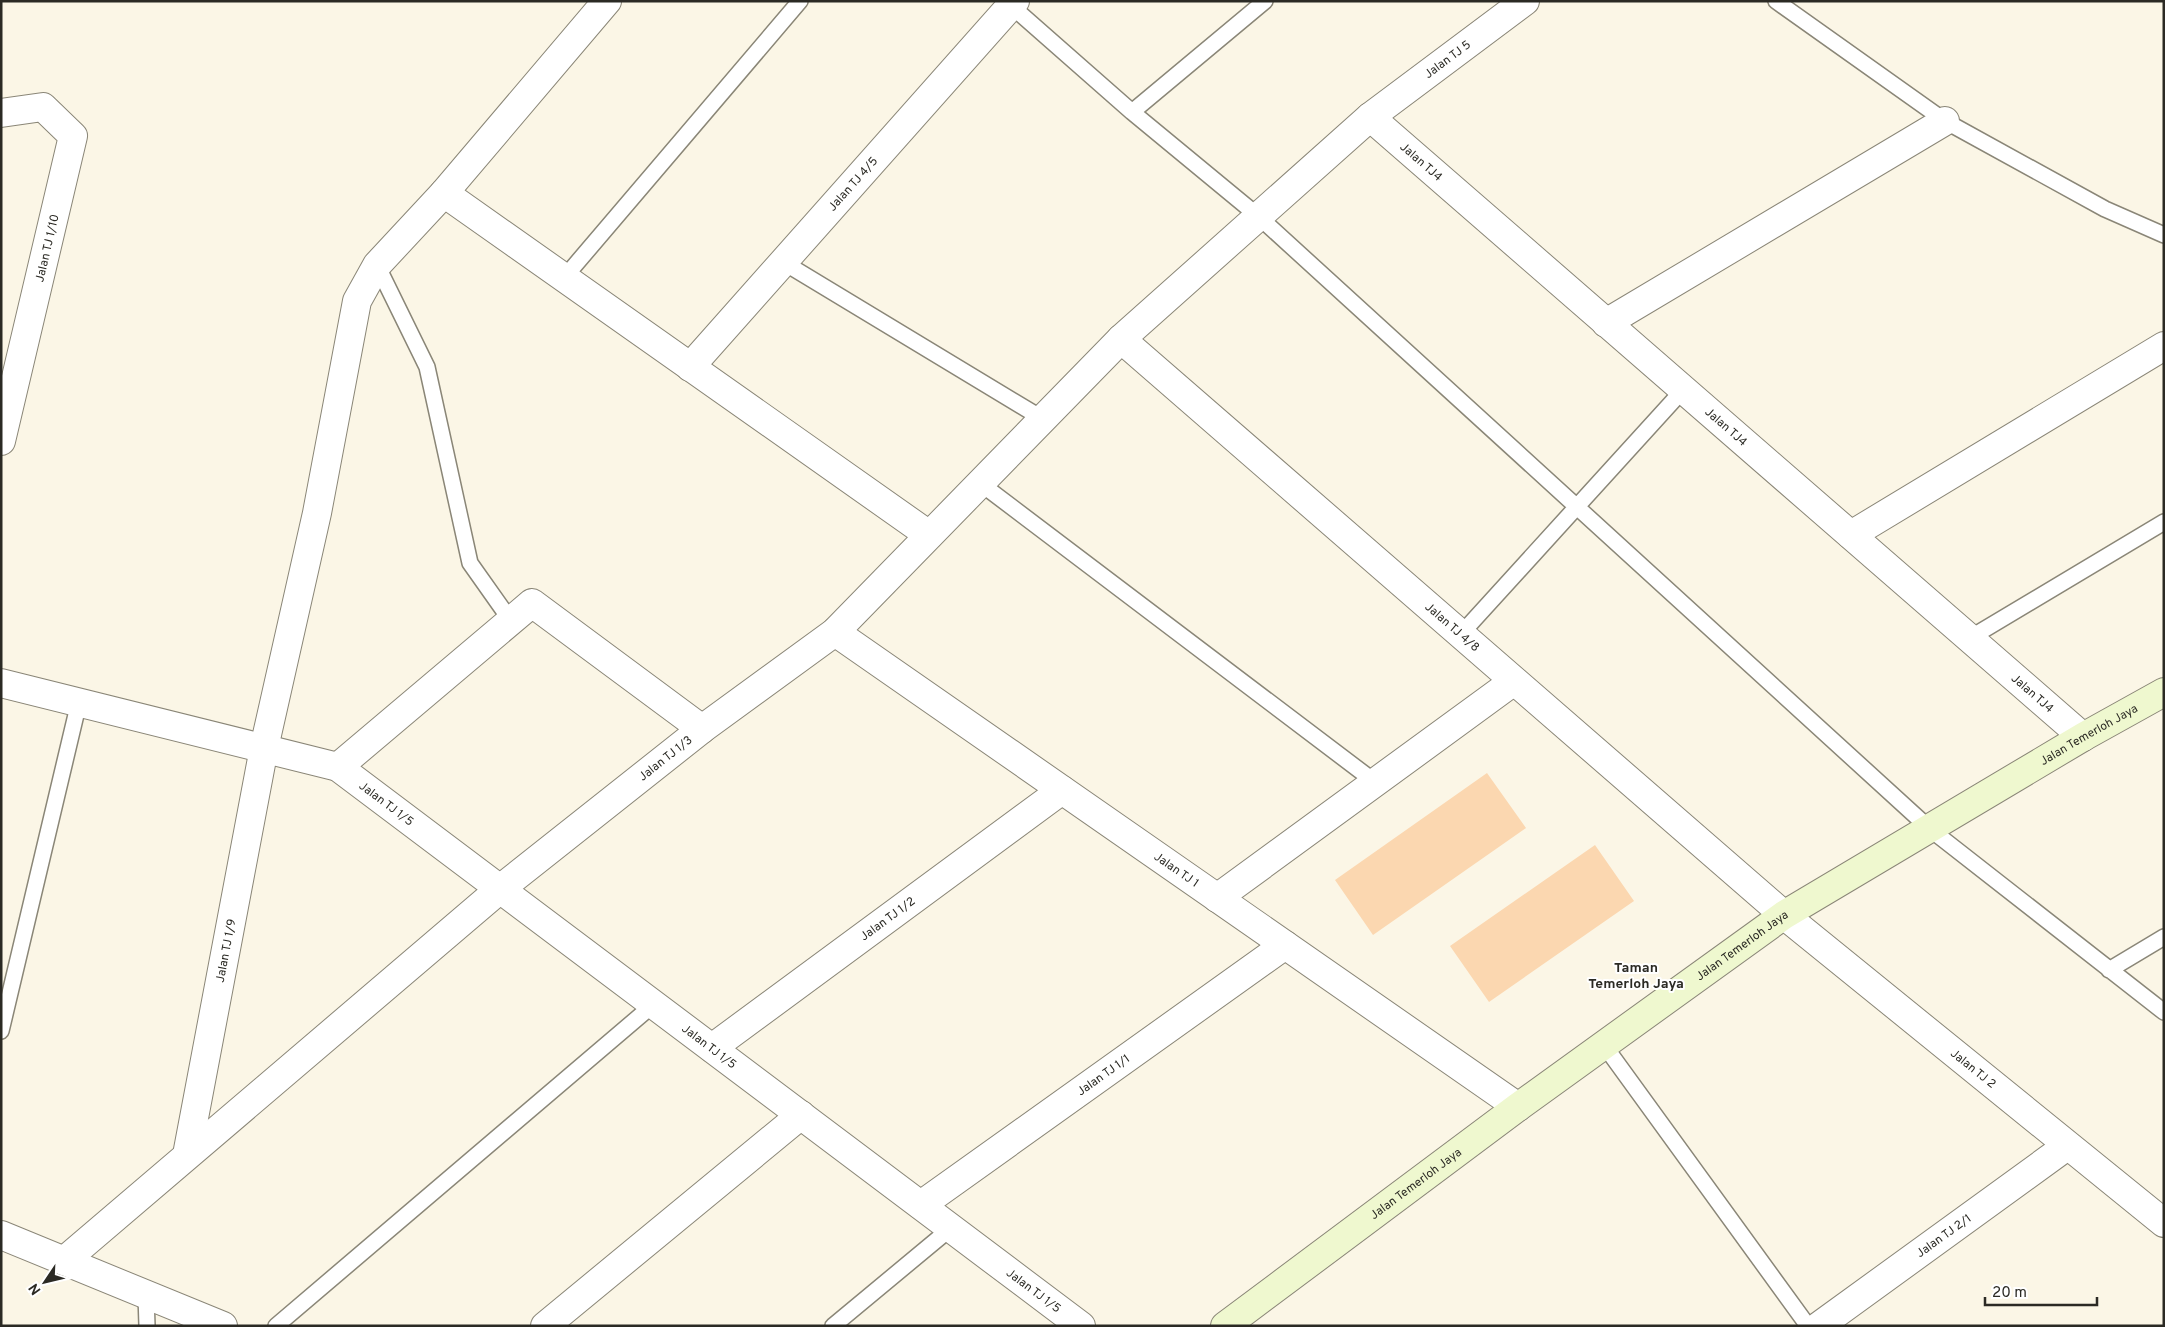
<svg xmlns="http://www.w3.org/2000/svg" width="2165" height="1327" viewBox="0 0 2165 1327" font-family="Overpass,sans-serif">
<rect width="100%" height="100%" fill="#fbf6e6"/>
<path fill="#fbd7b0" d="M 1487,773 L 1526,828 L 1373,935 L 1335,880 Z
M 1595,845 L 1634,901 L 1489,1002 L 1450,946 Z"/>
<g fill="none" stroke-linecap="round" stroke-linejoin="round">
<g stroke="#8a8677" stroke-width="18">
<path id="lane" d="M 1776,1 L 1945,121 L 2105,209 L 2164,235
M 1007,2 L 1132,112 L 1258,216 L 1930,829 L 2164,1012
M 1132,112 L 1265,1
M 783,262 L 1043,419
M 377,265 L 427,367 L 470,563 L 511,621
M 564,278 L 800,1
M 980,483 L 1375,782
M 1461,634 L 1683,390
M 1970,638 L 2164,522
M 2109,970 L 2164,937
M 1,1031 L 79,702
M 1604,1045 L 1808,1326
M 146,1295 L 147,1326
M 276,1326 L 654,1004
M 833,1326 L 951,1228"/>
</g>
<g stroke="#8a8677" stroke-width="30">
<g id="street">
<path d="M 1,113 L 43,107 L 73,136 L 1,441"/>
<path id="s1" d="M 1370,117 L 2083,737"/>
<path d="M 444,193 L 929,535"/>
<path d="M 1606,323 L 1945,121"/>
<path id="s2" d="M 1121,339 L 1784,915 L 2164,1223"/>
<path id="s3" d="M 690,367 L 1015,1"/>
<path d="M 1851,535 L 2164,346"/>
<path id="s4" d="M 835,632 L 1518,1107"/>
<path id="s5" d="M 1,683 L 338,767 L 1081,1326"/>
<path d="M 338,767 L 532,603 L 702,729"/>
<path d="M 1217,898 L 1514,681"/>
<path id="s6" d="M 712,1048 L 1062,790"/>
<path id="s7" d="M 187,1155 L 264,748 L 317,513 L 357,301 L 377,265 L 444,193 L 607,1"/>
<path id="s8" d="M 921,1205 L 1285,945"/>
<path d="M 1,1235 L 223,1326"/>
<path id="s9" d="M 64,1261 L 500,889 L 702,729 L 835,632 L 1121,339 L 1370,117 L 1525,1"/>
<path d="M 545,1326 L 801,1115"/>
<path id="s10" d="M 1819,1326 L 2067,1146"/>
</g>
</g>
<g stroke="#8a8677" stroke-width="30">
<g id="secondary">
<path id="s11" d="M 1225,1326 L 1518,1107 L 1784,915 L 2083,737 L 2164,692"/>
</g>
</g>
<use href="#lane" stroke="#fff" stroke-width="15"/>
<use href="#street" stroke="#fff" stroke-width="28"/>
<use href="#secondary" stroke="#eff8cf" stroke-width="28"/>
</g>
<g text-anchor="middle" stroke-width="4" stroke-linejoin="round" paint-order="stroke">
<g font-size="12" fill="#2b2a24" stroke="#fff">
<text dy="4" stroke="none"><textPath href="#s9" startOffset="1835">Jalan TJ 5</textPath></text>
<text dy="4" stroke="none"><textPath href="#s1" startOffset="68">Jalan TJ4</textPath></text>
<text dy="4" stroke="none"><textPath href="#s3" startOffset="245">Jalan TJ 4/5</textPath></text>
<text transform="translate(47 248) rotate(-77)" y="4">Jalan TJ 1/10</text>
<text dy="4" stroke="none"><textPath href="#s1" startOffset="472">Jalan TJ4</textPath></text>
<text dy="4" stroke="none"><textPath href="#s2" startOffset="439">Jalan TJ 4/8</textPath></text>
<text dy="4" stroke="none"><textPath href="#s1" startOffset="878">Jalan TJ4</textPath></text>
<text dy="4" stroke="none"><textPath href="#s11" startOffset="1048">Jalan Temerloh Jaya</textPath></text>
<text dy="4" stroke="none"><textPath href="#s9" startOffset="784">Jalan TJ 1/3</textPath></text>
<text dy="4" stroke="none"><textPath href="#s5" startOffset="408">Jalan TJ 1/5</textPath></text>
<text dy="4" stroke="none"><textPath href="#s4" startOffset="416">Jalan TJ 1</textPath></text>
<text dy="4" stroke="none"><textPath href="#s6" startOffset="218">Jalan TJ 1/2</textPath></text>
<text dy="4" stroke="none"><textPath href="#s11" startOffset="642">Jalan Temerloh Jaya</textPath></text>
<text dy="4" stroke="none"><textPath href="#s7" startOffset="208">Jalan TJ 1/9</textPath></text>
<text dy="4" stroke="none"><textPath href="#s5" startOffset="812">Jalan TJ 1/5</textPath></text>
<text dy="4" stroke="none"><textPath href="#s2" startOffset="1122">Jalan TJ 2</textPath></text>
<text dy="4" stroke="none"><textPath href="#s8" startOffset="224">Jalan TJ 1/1</textPath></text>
<text dy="4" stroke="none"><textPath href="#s11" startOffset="238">Jalan Temerloh Jaya</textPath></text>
<text dy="4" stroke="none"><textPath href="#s10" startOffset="154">Jalan TJ 2/1</textPath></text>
<text dy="4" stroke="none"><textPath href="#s5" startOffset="1218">Jalan TJ 1/5</textPath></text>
</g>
<g font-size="14" font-weight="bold" fill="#2b2a24" stroke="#fff">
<text x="1636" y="972">Taman<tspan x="1636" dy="16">Temerloh Jaya</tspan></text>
</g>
</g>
<rect width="2165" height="1327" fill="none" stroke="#2b2a24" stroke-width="5"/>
<g transform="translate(45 1282) rotate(235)" stroke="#ffffff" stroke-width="4" paint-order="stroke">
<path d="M0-4L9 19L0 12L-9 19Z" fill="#2b2a24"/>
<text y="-8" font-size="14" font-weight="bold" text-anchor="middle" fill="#2b2a24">N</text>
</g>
<path d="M1985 1297v8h112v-8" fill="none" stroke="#2b2a24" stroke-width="2.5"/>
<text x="1992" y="1297" font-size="15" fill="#2b2a24" stroke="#ffffff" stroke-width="4" paint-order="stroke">20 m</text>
</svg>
